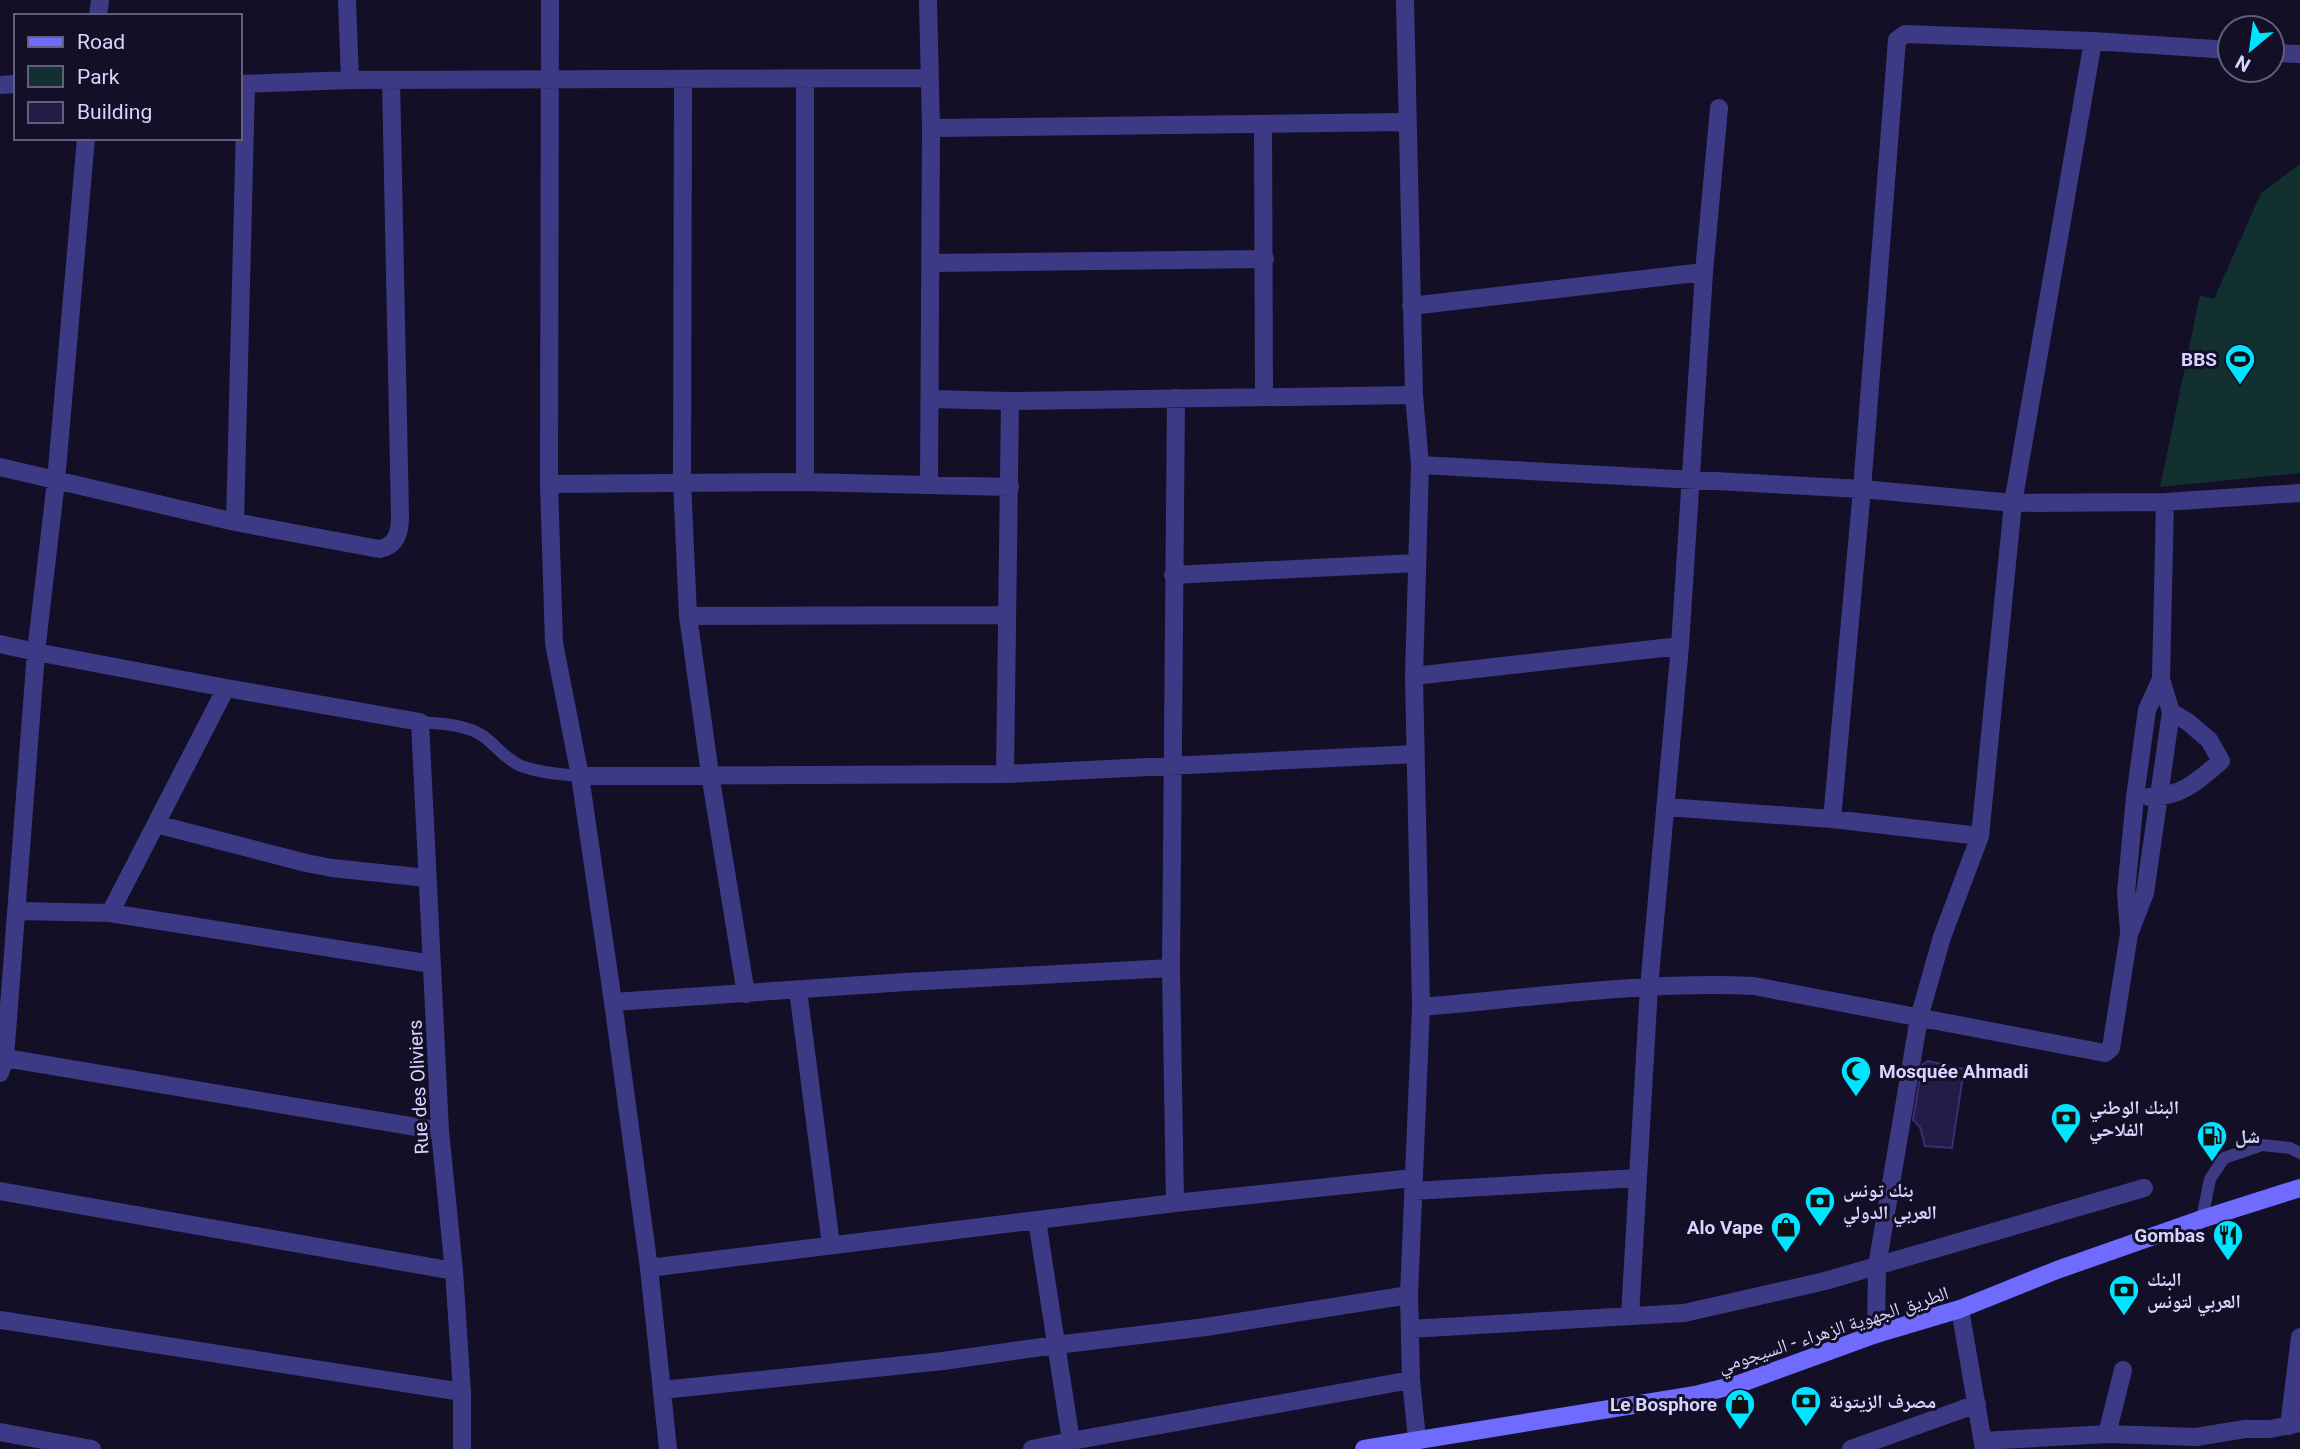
<svg xmlns="http://www.w3.org/2000/svg" width="2300" height="1449" viewBox="0 0 2300 1449" font-family="Roboto,'Noto Naskh Arabic',sans-serif">
<rect width="100%" height="100%" fill="#130f26"/>
<path fill="#12302f" d="M 2300,164 L 2300,473 L 2160,487 L 2200,295 L 2214,299 L 2261,193 Z"/>
<path fill="#241b47" stroke="#3b2d73" stroke-width="2" d="M 1928,1061 L 1964,1069 L 1952,1148 L 1925,1146 L 1920,1127 L 1913,1120 L 1922,1065 Z"/>
<g fill="none" stroke-linecap="round" stroke-linejoin="round">
<path stroke="#3d3a85" stroke-width="12" d="M 420,722 C 441,724 465,724 483,736 C 497,746 505,759 521,766 C 541,773 560,774 580,776
M 2202,1219 L 2210,1179 L 2224,1158 L 2262,1145 L 2290,1148 L 2300,1153"/>
<path stroke="#3d3a85" stroke-width="18" d="M 347,0 L 350,80
M 550,0 L 549,484 L 554,643 L 580,776 L 613,1002 L 649,1268 L 668,1449
M 928,0 L 931,128 L 929,484
M 1405,0 L 1414,395 L 1420,465 L 1414,676 L 1421,1007 L 1409,1295 L 1411,1380 L 1417,1439
M 98,16 L 100,0
M 2272,53 L 2300,54
M 683,80 L 682,482 L 688,616
M 240,84 L 350,80 L 929,78
M 0,85 L 16,84
M 1263,125 L 1264,397
M 931,128 L 1406,122
M 931,263 L 1265,259
M 1704,272 L 1719,108
M 1411,306 L 1704,272 L 1680,646 L 1649,987 L 1630,1316
M 930,399 L 1010,401 L 1414,395
M 1420,465 L 1862,489 L 2013,503 L 2165,502 L 2300,493
M 0,467 L 235,522 L 379,549 C 397,546 400,532 400,516 L 391,80
M 805,482 L 805,79
M 549,484 L 805,482 L 1010,487
M 235,522 L 246,84
M 1173,575 L 1416,563
M 0,644 L 36,652 L 226,688 L 420,722 L 440,1131 L 454,1271 L 462,1392 L 462,1449
M 1414,676 L 1680,646
M 1005,774 L 1010,401
M 580,776 L 1005,774 L 1415,754
M 2149,797 C 2181,797 2198,781 2221,761 L 2209,740 L 2188,722 L 2171,712
M 1666,807 L 1832,819 L 1980,836
M 1832,819 L 1862,489 L 1897,40 L 1905,34 L 2093,41 L 2230,50
M 156,824 L 306,863 L 332,868 L 427,878
M 18,911 L 110,913 L 432,964
M 110,913 L 226,688
M 2129,931 L 2126,892 L 2135,797 L 2147,710 L 2161,679
M 798,990 L 831,1245
M 746,994 L 710,774 L 688,616 L 1007,615
M 613,1002 L 906,982 L 1171,968
M 1421,1007 C 1531,998 1643,981 1754,986 L 2105,1053 L 2111,1048 L 2129,934 L 2145,893 L 2171,712 L 2161,679 L 2165,502
M 5,1058 L 440,1131
M 0,1073 L 5,1058 L 36,652 L 56,481 L 86,138
M 0,1191 L 454,1271
M 1413,1191 L 1638,1178
M 1175,1203 L 1171,968 L 1176,398
M 649,1268 L 1175,1203 L 1413,1178
M 1960,1309 L 1984,1449
M 0,1320 L 462,1392
M 1410,1329 L 1684,1313 L 1825,1281 L 2144,1188
M 1876,1334 L 1877,1266 L 1919,1018 L 1942,937 L 1980,836 L 2013,503 L 2093,41
M 662,1390 L 943,1361 L 1056,1345 L 1206,1327 L 1409,1295
M 2289,1426 L 2300,1337
M 0,1432 L 92,1449
M 2107,1434 L 2196,1437 L 2245,1429 L 2270,1429 L 2300,1423
M 1071,1441 L 1411,1380
M 1983,1441 L 2107,1434 L 2123,1370
M 1032,1449 L 1071,1441 L 1037,1220
M 1851,1449 L 1977,1404"/>
<path stroke="#6f6bff" stroke-width="18" d="M 1364,1449 L 1695,1395 L 1739,1384 L 1876,1334 L 1960,1309 L 2057,1270 L 2202,1219 L 2300,1188"/>
</g>
<defs>
<g id="stadium-pin" transform="scale(1.575)"><path d="M0 17L-7.5 6A9.5 9.5 0 1 1 7.5 6Z" fill="#00e5ff" stroke="#130f26"/><path d="M0-5a6.5 5 0 1 0 0 10a6.5 5 0 1 0 0-10ZM-3.5-1.8h7v3.6h-7Z" fill="#111"/></g>
<g id="mosque-pin" transform="scale(1.575)"><path d="M0 17L-7.5 6A9.5 9.5 0 1 1 7.5 6Z" fill="#00e5ff" stroke="#130f26"/><path d="M3.5-4.9A6 6 0 1 0 3.5 4.9A5 5 0 1 1 3.5-4.9Z" fill="#111"/></g>
<g id="bank-pin" transform="scale(1.575)"><path d="M0 17L-7.5 6A9.5 9.5 0 1 1 7.5 6Z" fill="#00e5ff" stroke="#130f26"/><path d="M-6-4H6V4H-6ZM0-2.3a2.3 2.3 0 1 0 0 4.6a2.3 2.3 0 1 0 0-4.6Z" fill="#111"/></g>
<g id="fuel-pin" transform="scale(1.575)"><path d="M0 17L-7.5 6A9.5 9.5 0 1 1 7.5 6Z" fill="#00e5ff" stroke="#130f26"/><path d="M-5.5-6h7V0h2V4h1.3V-2.5L3-4.5l.8-.8L6-3V5H2.5V1h-1V6h-7ZM-4.2-4.7v3.2H.2V-4.7Z" fill="#111"/></g>
<g id="shop-pin" transform="scale(1.575)"><path d="M0 17L-7.5 6A9.5 9.5 0 1 1 7.5 6Z" fill="#00e5ff" stroke="#130f26"/><path d="M-5-2.5h2.3a2.7 3.5 0 0 1 5.4 0H5L5.5 6h-11ZM-1.5-2.5h3a1.5 2.3 0 0 0-3 0Z" fill="#111"/></g>
<g id="restaurant-pin" transform="scale(1.575)"><path d="M0 17L-7.5 6A9.5 9.5 0 1 1 7.5 6Z" fill="#00e5ff" stroke="#130f26"/><path d="M-5-6h1v4h1v-4h1v4h1v-4h1v5L-1.5 .5V6h-2V.5L-5-1ZM5-6V6H3V1.5H1.5Q1.5-4 5-6Z" fill="#111"/></g>
</defs>
<g fill-rule="evenodd">
<use href="#stadium-pin" x="2240" y="359"/>
<use href="#mosque-pin" x="1856" y="1071"/>
<use href="#bank-pin" x="2066" y="1118"/>
<use href="#fuel-pin" x="2212" y="1136"/>
<use href="#bank-pin" x="1820" y="1201"/>
<use href="#shop-pin" x="1786" y="1227"/>
<use href="#restaurant-pin" x="2228" y="1235"/>
<use href="#bank-pin" x="2124" y="1290"/>
<use href="#bank-pin" x="1806" y="1401"/>
<use href="#shop-pin" x="1740" y="1404"/>
</g>
<g text-anchor="middle" stroke-width="6" stroke-linejoin="round" paint-order="stroke">
<g font-size="19" font-weight="bold" fill="#d9d4ff" stroke="#130f26" text-anchor="start">
<text x="2217" y="366" text-anchor="end">BBS</text>
<text x="1879" y="1078">Mosquée Ahmadi</text>
<text x="2089" y="1114">البنك الوطني<tspan x="2089" dy="22">الفلاحي</tspan></text>
<text x="2235" y="1143">شل</text>
<text x="1843" y="1197">بنك تونس<tspan x="1843" dy="22">العربي الدولي</tspan></text>
<text x="1763" y="1234" text-anchor="end">Alo Vape</text>
<text x="2205" y="1242" text-anchor="end">Gombas</text>
<text x="2147" y="1286">البنك<tspan x="2147" dy="22">العربي لتونس</tspan></text>
<text x="1829" y="1408">مصرف الزيتونة</text>
<text x="1717" y="1411" text-anchor="end">Le Bosphore</text>
</g>
<g font-size="19" fill="#d9d4ff" stroke="#130f26">
<text transform="translate(418 1087) rotate(-93)" y="7">Rue des Oliviers</text>
<text transform="translate(1833 1329) rotate(-18)" y="7">الطريق الجهوية الزهراء - السيجومي</text>
</g>
</g>
<rect x="14" y="14" width="228" height="126" fill="#130f26" stroke="#625e7d" stroke-width="2"/>
<rect x="28" y="37" width="35" height="10" fill="#6f6bff" stroke="#625e7d" stroke-width="2"/>
<text x="77" y="49" font-size="21" fill="#d9d4ff">Road</text>
<rect x="28" y="66" width="35" height="21" fill="#12302f" stroke="#625e7d" stroke-width="2"/>
<text x="77" y="84" font-size="21" fill="#d9d4ff">Park</text>
<rect x="28" y="102" width="35" height="21" fill="#241b47" stroke="#625e7d" stroke-width="2"/>
<text x="77" y="119" font-size="21" fill="#d9d4ff">Building</text>
<g transform="translate(2251 49) rotate(209)"><circle r="33" fill="#130f26" stroke="#625e7d" stroke-width="2"/>
<path d="M0-5L12 26L0 18L-12 26Z" fill="#00e5ff"/>
<text y="-10" font-size="19" font-weight="bold" text-anchor="middle" fill="#d9d4ff">N</text>
</g>
</svg>
